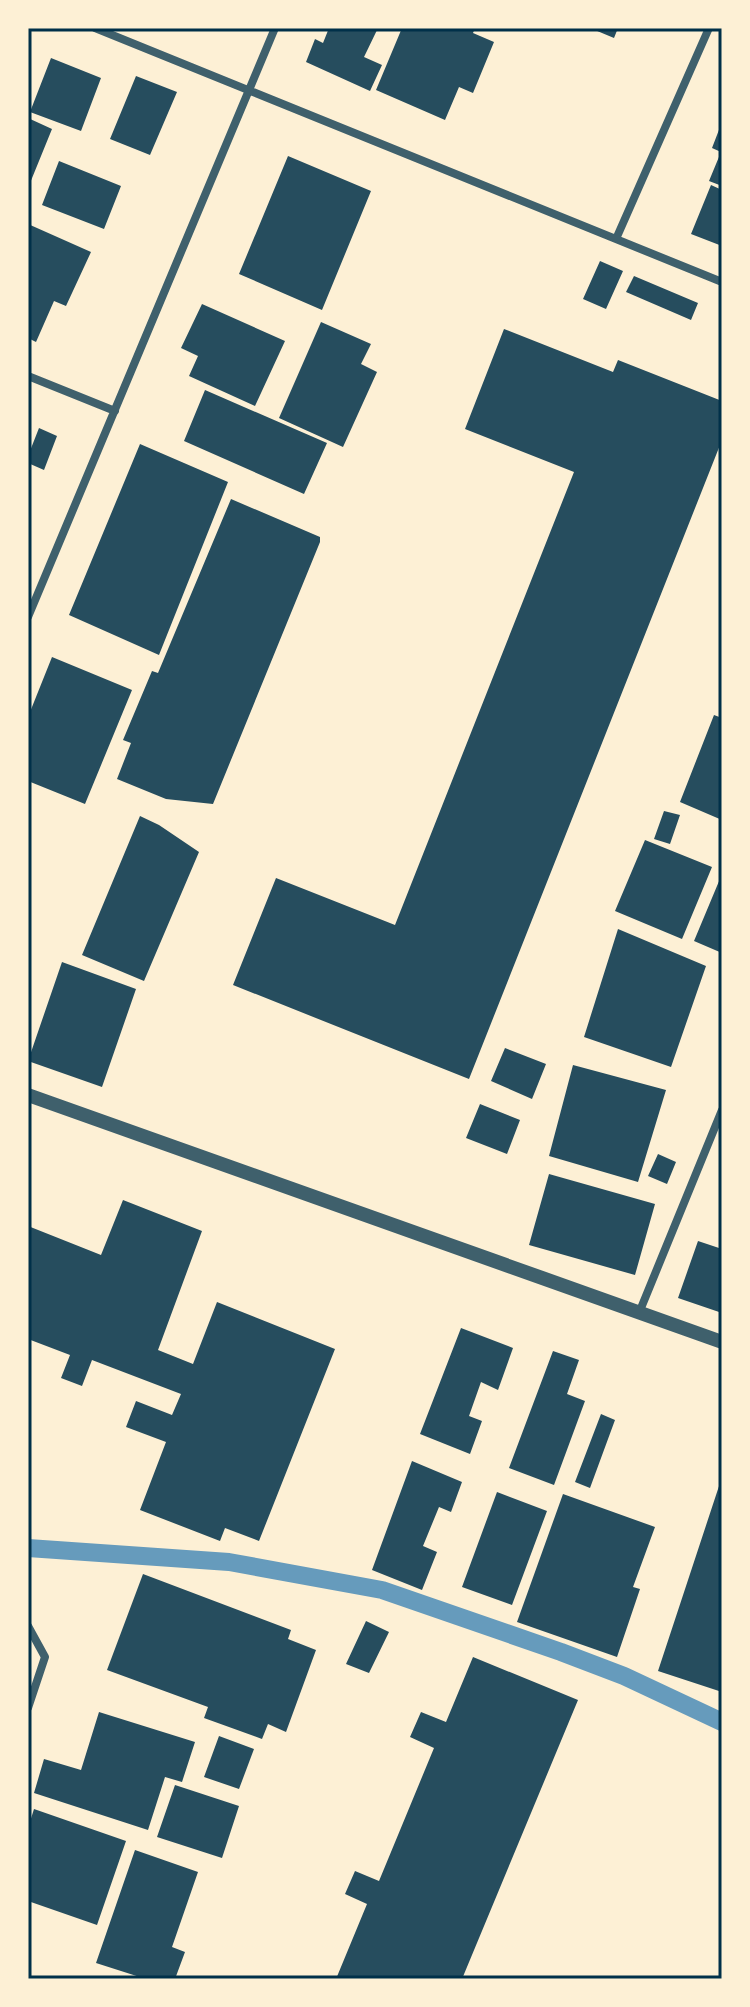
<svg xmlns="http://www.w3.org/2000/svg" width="750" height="2007" viewBox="0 0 750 2007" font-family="Jost,sans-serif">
<rect width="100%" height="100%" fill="#fdf0d5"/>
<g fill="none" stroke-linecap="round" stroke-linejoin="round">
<path stroke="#669bbc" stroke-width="18" d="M 28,1548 L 229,1562 L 382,1590 L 561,1652 L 624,1676 L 722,1722"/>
</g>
<path fill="#264d5e" d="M 329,28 L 378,28 L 364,57 L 382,65 L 370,91 L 306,62 L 315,39 L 323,43 Z
M 402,28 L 475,28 L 473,33 L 494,42 L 473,93 L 459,87 L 445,120 L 376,90 Z
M 590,28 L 618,28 L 614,38 Z
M 51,58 L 101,78 L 81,131 L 30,112 Z
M 136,76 L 177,92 L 150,155 L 110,139 Z
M 28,118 L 52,129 L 28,188 Z
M 722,122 L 722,186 L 709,181 L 721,152 L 712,148 Z
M 288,156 L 371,191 L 322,310 L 239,274 Z
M 59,161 L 121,186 L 104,229 L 42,205 Z
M 711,185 L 722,190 L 722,246 L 691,234 Z
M 28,224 L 91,252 L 66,306 L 54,301 L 36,342 L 28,338 Z
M 600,261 L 623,271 L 606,309 L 583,299 Z
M 634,276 L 698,303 L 691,320 L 626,292 Z
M 202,304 L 285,341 L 255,406 L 189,376 L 198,356 L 181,348 Z
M 321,322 L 371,344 L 361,364 L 377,372 L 343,447 L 279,418 Z
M 504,329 L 613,372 L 618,360 L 722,401 L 722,440 L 469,1079 L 233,985 L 276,878 L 395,925 L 574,472 L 465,429 Z
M 205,390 L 327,443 L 304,494 L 184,441 Z
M 39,428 L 57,436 L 44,470 L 28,463 L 28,456 Z
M 140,444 L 228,482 L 159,655 L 69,615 Z
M 231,499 L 320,537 L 320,542 L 213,804 L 166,799 L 117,779 L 131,743 L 123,740 L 152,671 L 158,673 Z
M 52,657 L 132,690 L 85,804 L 28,781 L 28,717 Z
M 714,715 L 722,718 L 722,820 L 680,802 Z
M 664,811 L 680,815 L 670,844 L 654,839 Z
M 140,816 L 159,825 L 199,852 L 144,981 L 82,955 Z
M 645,840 L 712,867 L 682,939 L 615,911 Z
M 722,874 L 722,953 L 694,941 Z
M 618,929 L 706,966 L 671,1067 L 584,1037 Z
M 62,962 L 136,989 L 102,1087 L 28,1061 Z
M 505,1048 L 546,1064 L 532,1099 L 491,1081 Z
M 573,1065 L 666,1090 L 638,1182 L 549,1156 Z
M 480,1104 L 520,1120 L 507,1154 L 466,1138 Z
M 658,1154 L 676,1162 L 667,1184 L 648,1176 Z
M 549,1174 L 655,1204 L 635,1275 L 529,1245 Z
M 123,1200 L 202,1231 L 158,1350 L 193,1364 L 217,1302 L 335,1349 L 259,1541 L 225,1528 L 220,1541 L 140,1510 L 166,1442 L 126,1427 L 136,1401 L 172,1415 L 181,1394 L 92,1360 L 82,1386 L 61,1378 L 70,1355 L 28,1339 L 28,1226 L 101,1255 Z
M 698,1241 L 722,1249 L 722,1313 L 678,1298 Z
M 461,1328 L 513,1348 L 498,1390 L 481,1382 L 469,1416 L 482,1421 L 470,1454 L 420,1434 Z
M 553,1351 L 579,1360 L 567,1394 L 585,1401 L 554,1485 L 509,1468 Z
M 601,1414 L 615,1420 L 590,1488 L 575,1482 Z
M 412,1461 L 462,1482 L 451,1512 L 439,1507 L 423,1546 L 437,1552 L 422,1590 L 372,1570 Z
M 721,1480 L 722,1480 L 722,1692 L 658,1671 Z
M 497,1492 L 547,1511 L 512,1605 L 462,1587 Z
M 563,1494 L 655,1527 L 633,1587 L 640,1589 L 617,1657 L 517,1622 Z
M 143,1574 L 291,1630 L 288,1639 L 316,1650 L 286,1732 L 268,1724 L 262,1739 L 204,1718 L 208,1707 L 107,1670 Z
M 366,1621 L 389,1632 L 369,1673 L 346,1664 Z
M 473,1657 L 578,1700 L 462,1979 L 336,1979 L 367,1904 L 345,1894 L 355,1871 L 379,1881 L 434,1748 L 410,1737 L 421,1712 L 446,1722 Z
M 99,1712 L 195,1742 L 182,1782 L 165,1777 L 148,1830 L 34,1793 L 44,1759 L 81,1770 Z
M 219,1736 L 254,1749 L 239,1789 L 204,1777 Z
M 175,1785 L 239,1806 L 222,1858 L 157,1837 Z
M 34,1809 L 126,1841 L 97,1925 L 28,1901 L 28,1828 Z
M 135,1850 L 198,1872 L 172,1947 L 185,1952 L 175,1979 L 146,1979 L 96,1963 Z"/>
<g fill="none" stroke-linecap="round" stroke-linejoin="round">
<path stroke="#3f606c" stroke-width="8" d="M 95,28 L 722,282
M 616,239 L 709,28
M 28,376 L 115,411
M 28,617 L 275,28
M 639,1313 L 722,1110
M 28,1626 L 45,1657 L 28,1708"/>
<path stroke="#3f606c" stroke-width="14" d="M 28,1095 L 722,1342"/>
</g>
<rect width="750" height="2007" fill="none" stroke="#fdf0d5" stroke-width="60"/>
<rect x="30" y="30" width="690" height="1947" fill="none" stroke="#003049" stroke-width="3"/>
</svg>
